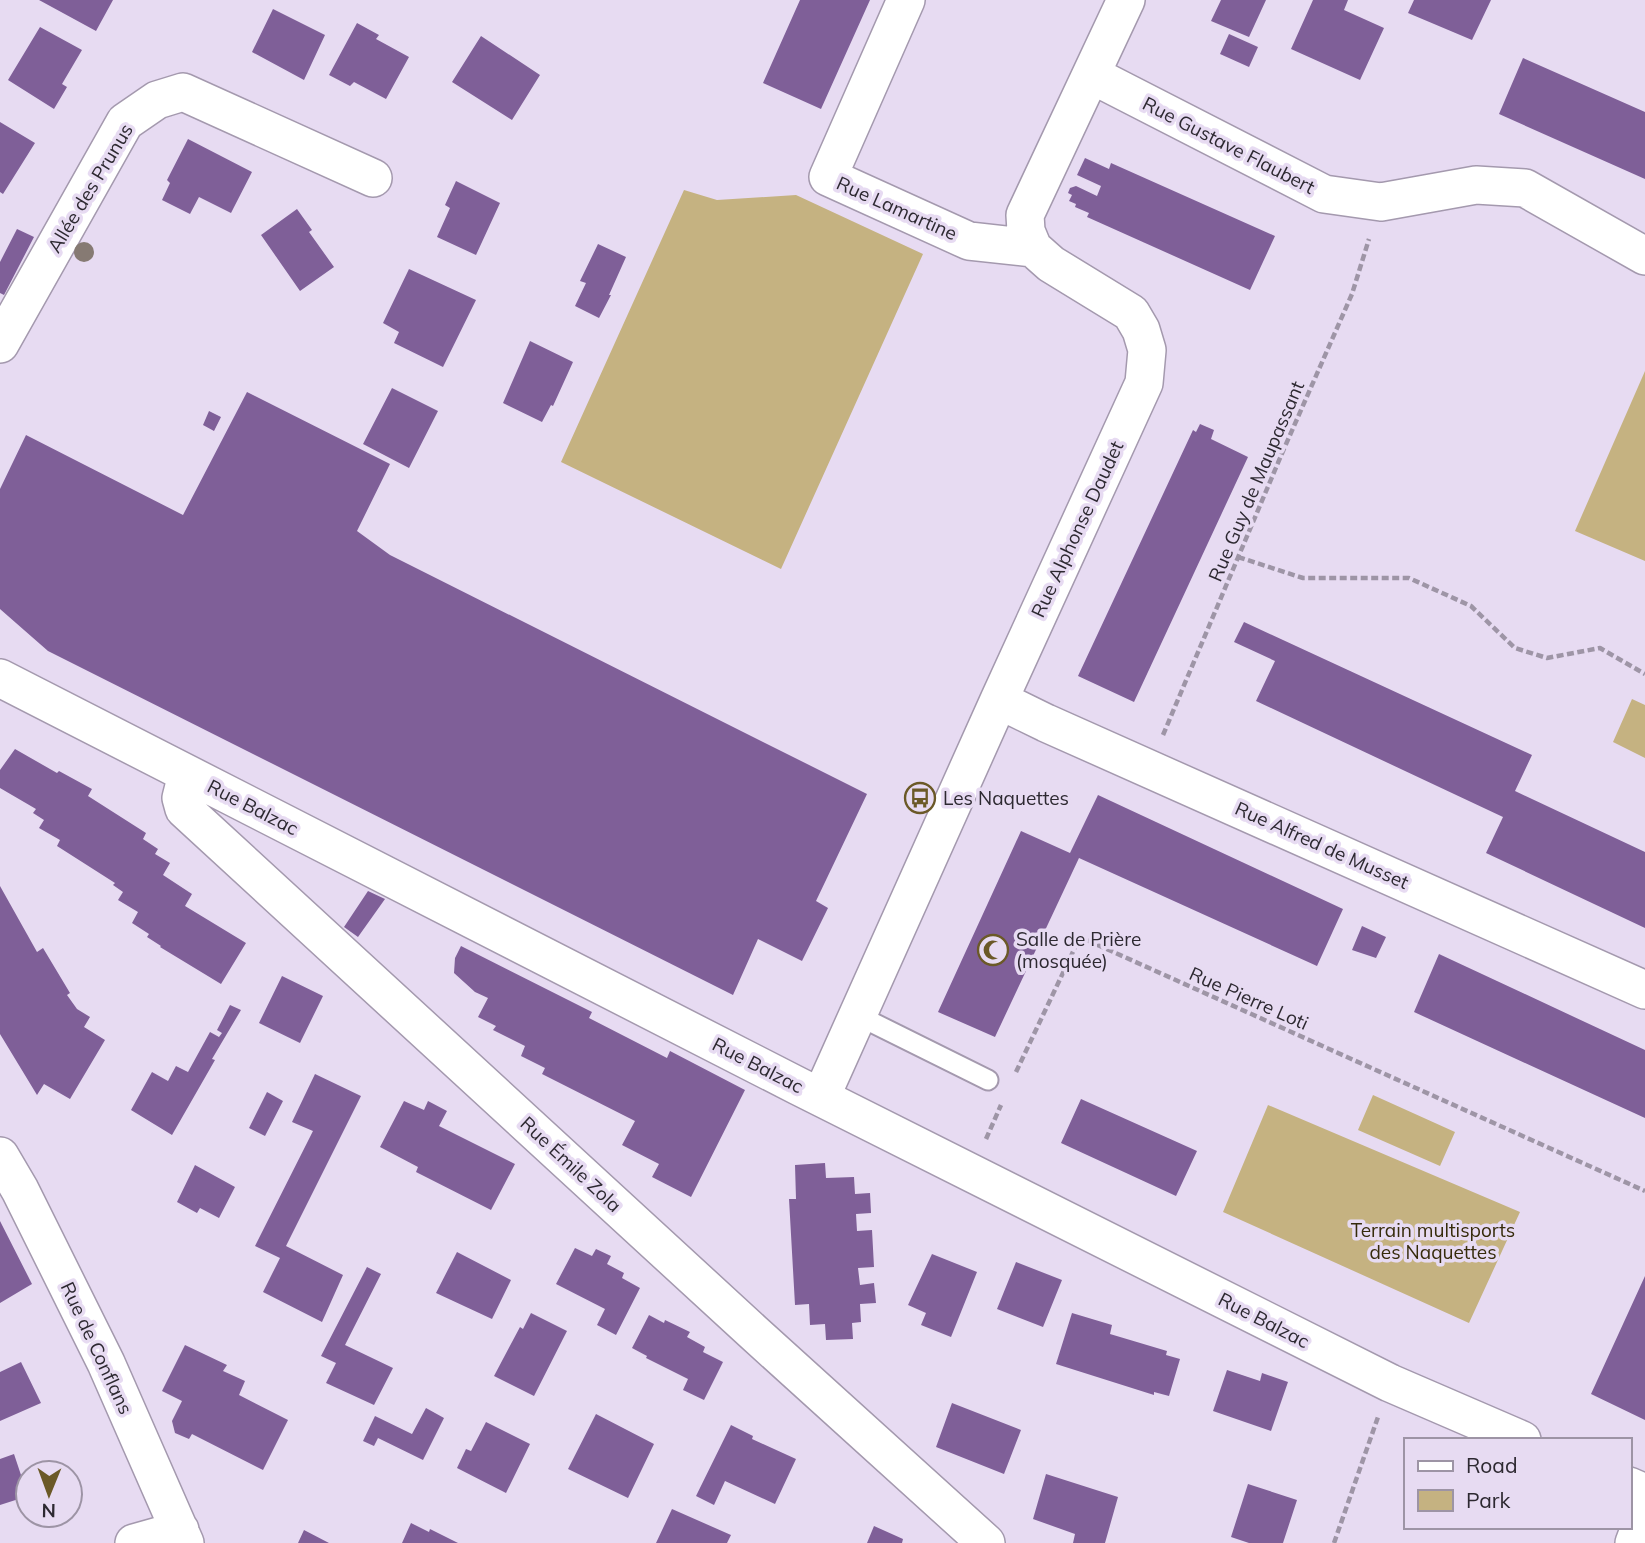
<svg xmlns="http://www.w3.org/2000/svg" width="1645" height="1543" viewBox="0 0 1645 1543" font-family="Mulish,sans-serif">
<rect width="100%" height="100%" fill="#e7dbf2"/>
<path fill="#c5b281" d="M 684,190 L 717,200 L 796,195 L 923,254 L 781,569 L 561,462 Z
M 1645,371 L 1645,561 L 1575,531 Z
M 1632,699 L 1645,705 L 1645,758 L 1613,742 Z
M 1373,1095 L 1455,1132 L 1440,1166 L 1358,1130 Z
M 1268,1105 L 1520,1212 L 1469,1323 L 1223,1212 Z"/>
<path fill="#7f5f98" d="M 39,0 L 113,0 L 96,31 Z
M 800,0 L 870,0 L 821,109 L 763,83 Z
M 1221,0 L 1266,0 L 1249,37 L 1211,21 Z
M 1313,0 L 1348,0 L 1344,10 L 1384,28 L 1360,80 L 1291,49 Z
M 1414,0 L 1491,0 L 1472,40 L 1408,13 Z
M 273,9 L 325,35 L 304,80 L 252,52 Z
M 357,23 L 379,35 L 376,39 L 409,57 L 386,99 L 354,82 L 350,86 L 329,75 Z
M 40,27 L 82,50 L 62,84 L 67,87 L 54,109 L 8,80 Z
M 1229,34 L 1258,47 L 1249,67 L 1220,54 Z
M 481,36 L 540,75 L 512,120 L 452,82 Z
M 1523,58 L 1645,112 L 1645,179 L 1499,114 Z
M 0,122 L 35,143 L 3,194 L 0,192 Z
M 188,139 L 252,172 L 231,213 L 199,197 L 190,214 L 162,200 L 170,183 L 167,180 Z
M 1085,158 L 1109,169 L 1111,163 L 1275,236 L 1250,290 L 1087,217 L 1089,213 L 1075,207 L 1076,204 L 1069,201 L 1072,195 L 1068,193 L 1070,188 L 1076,186 L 1097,196 L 1101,186 L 1077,175 Z
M 456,181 L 500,203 L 476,255 L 437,237 L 450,208 L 445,205 Z
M 297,209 L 312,230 L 309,232 L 334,267 L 300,291 L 261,235 Z
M 17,229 L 34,237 L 4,295 L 0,293 L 0,262 Z
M 598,244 L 626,257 L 609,295 L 611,295 L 599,318 L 575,306 L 586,283 L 580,281 Z
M 409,269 L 476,300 L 443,367 L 394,343 L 399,332 L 383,323 Z
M 530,341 L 573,362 L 553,406 L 551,405 L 542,422 L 503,403 Z
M 392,388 L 438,411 L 409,468 L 363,444 Z
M 247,392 L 390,464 L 357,531 L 390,555 L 867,794 L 816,901 L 828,908 L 802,961 L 758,939 L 733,995 L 48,651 L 0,609 L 0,489 L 26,435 L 183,515 Z
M 209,411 L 221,417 L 214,431 L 203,425 Z
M 1200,424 L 1214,430 L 1211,439 L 1248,457 L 1134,702 L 1078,676 L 1193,430 L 1196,432 Z
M 1244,622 L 1532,755 L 1515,791 L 1645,852 L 1645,928 L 1486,853 L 1503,817 L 1256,701 L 1275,661 L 1234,642 Z
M 15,749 L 57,773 L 59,771 L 92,789 L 88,796 L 146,833 L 143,839 L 158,849 L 155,854 L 170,863 L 163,875 L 192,894 L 185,906 L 246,943 L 221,984 L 160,947 L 161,946 L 147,937 L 149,934 L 132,923 L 138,912 L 118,900 L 123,892 L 113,885 L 115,883 L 57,846 L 60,840 L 39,828 L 44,820 L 33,813 L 36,809 L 0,788 L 0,770 Z
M 1098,795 L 1343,909 L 1317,966 L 1079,858 L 995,1037 L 938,1012 L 1021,831 L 1070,853 Z
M 0,886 L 37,952 L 43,948 L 70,993 L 67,995 L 77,1009 L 90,1017 L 84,1027 L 105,1040 L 70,1099 L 44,1084 L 37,1095 L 0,1034 Z
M 368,891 L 385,899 L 358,937 L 344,927 Z
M 1362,926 L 1386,937 L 1376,958 L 1352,950 Z
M 461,946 L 592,1012 L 589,1018 L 667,1058 L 670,1051 L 745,1090 L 691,1197 L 652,1177 L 659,1164 L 622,1145 L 635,1121 L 542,1074 L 545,1068 L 521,1056 L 525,1046 L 493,1030 L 496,1026 L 478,1017 L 488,998 L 475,992 L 454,973 L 455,958 Z
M 1439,954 L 1645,1050 L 1645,1118 L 1414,1012 Z
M 282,976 L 323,996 L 300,1043 L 259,1023 Z
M 230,1005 L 241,1010 L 212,1059 L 215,1060 L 172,1135 L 131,1110 L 152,1072 L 168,1081 L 176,1066 L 188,1072 L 210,1032 L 219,1037 L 222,1033 L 217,1030 Z
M 315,1074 L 361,1096 L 286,1246 L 343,1275 L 322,1322 L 263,1292 L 280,1258 L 255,1246 L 313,1131 L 292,1122 Z
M 267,1092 L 283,1101 L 265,1136 L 249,1128 Z
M 1081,1099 L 1197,1151 L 1176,1196 L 1061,1143 Z
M 404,1101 L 424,1110 L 428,1101 L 447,1111 L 439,1126 L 515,1164 L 491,1210 L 416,1172 L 418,1167 L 380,1147 Z
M 825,1163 L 826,1178 L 854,1177 L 855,1194 L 870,1193 L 871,1213 L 856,1214 L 857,1231 L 872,1230 L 874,1267 L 858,1268 L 860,1285 L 874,1283 L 876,1303 L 860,1304 L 861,1322 L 852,1323 L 853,1339 L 826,1340 L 825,1324 L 810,1325 L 809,1304 L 795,1305 L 789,1199 L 796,1199 L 795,1165 Z
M 195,1165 L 235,1187 L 219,1218 L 200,1208 L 197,1213 L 177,1202 Z
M 0,1221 L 32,1284 L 0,1303 Z
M 575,1248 L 592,1256 L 596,1249 L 611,1256 L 607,1264 L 624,1273 L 622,1278 L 640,1288 L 616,1335 L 597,1325 L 605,1309 L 556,1284 Z
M 457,1252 L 511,1280 L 492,1319 L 436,1293 Z
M 932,1254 L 977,1272 L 951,1337 L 921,1325 L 926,1313 L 908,1305 Z
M 1016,1262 L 1062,1280 L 1043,1327 L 997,1309 Z
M 367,1267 L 381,1274 L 345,1345 L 393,1368 L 374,1405 L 326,1383 L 336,1363 L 321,1356 Z
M 1645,1276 L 1645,1420 L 1591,1394 Z
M 531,1313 L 567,1331 L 534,1396 L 494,1376 L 520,1327 L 523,1329 Z
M 1072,1313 L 1112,1325 L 1110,1334 L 1167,1351 L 1166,1355 L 1180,1359 L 1169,1396 L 1154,1392 L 1154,1395 L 1056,1364 Z
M 649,1315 L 664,1323 L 665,1320 L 690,1332 L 687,1337 L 705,1347 L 703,1352 L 723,1362 L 704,1400 L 683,1390 L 688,1379 L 646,1358 L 647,1356 L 632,1348 Z
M 185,1345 L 227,1365 L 223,1371 L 245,1381 L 239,1395 L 288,1420 L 263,1470 L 192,1434 L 189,1439 L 175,1433 L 172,1421 L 182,1401 L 162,1391 Z
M 21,1362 L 41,1403 L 0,1421 L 0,1372 Z
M 1227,1370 L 1260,1381 L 1262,1373 L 1288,1382 L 1271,1431 L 1213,1411 Z
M 952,1403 L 1021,1430 L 1004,1474 L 936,1447 Z
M 426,1408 L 444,1418 L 423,1460 L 378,1438 L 374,1446 L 363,1441 L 375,1416 L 412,1434 Z
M 596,1414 L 654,1444 L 628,1498 L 568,1469 Z
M 486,1422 L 530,1444 L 506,1493 L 457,1468 L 466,1449 L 471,1451 Z
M 731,1425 L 753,1436 L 752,1439 L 796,1459 L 775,1504 L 725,1481 L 714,1505 L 696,1496 Z
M 14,1454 L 28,1496 L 0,1505 L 0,1459 Z
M 1046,1474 L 1118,1497 L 1105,1543 L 1073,1543 L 1075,1534 L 1033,1519 Z
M 1248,1484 L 1297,1500 L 1283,1543 L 1249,1543 L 1231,1537 Z
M 672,1509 L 731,1535 L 727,1543 L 656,1543 Z
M 411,1523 L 429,1532 L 430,1529 L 458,1543 L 402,1543 Z
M 874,1526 L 903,1539 L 902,1543 L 867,1543 Z
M 304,1530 L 329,1543 L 298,1543 Z"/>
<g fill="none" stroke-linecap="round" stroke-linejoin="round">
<g stroke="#a499ae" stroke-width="23">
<path id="lane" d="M 857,1015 L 988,1080"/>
</g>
<g stroke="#a499ae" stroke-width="40">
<path id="street" d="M 906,0 L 828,177 L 969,241 L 1033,248
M 1092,75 L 1324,194 L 1381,202 L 1476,185 L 1525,188 L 1645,256
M 0,344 L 125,122 L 157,100 L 183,92 L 373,178
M 0,678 L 798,1086 L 1390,1383 L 1522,1440
M 999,700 L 1046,723 L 1645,990
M 187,774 L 181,798 L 184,809 L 753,1332 L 986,1543
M 821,1097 L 999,700 L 1144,383 L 1147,350 L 1141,330 L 1131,313 L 1051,264 L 1033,248 L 1026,231 L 1025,215 L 1126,0
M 0,1156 L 20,1190 L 106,1363 L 185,1543
M 1629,1486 L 1645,1493
M 134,1543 L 180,1530
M 1634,1543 L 1645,1514"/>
</g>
<path stroke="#9e95a6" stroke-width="4.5" stroke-dasharray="7 3.5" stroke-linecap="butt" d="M 1238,557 L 1303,578 L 1409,578 L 1471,606 L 1515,648 L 1547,658 L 1600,648 L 1645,674
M 1163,735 L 1283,451 L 1352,294 L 1369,239
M 1016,1072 L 1080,937 L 1645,1191
M 986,1139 L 1001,1105
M 1334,1543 L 1378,1417"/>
<use href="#lane" stroke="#fff" stroke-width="19"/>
<use href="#street" stroke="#fff" stroke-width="37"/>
</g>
<circle fill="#867a73" cx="84" cy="252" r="10"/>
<defs>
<g id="bus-ring" transform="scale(1.575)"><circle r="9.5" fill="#e7dbf2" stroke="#6b5927" stroke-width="1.5"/><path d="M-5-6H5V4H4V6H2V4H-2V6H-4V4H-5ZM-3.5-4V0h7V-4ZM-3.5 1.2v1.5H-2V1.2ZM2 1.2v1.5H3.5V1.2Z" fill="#6b5927"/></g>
<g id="mosque-ring" transform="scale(1.575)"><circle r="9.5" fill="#e7dbf2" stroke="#6b5927" stroke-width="1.5"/><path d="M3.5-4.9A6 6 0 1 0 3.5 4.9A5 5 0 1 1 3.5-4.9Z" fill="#6b5927"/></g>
</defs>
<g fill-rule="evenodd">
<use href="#bus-ring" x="920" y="798"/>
<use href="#mosque-ring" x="993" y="950"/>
</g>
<g text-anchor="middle" stroke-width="7" stroke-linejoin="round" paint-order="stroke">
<g font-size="19" fill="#2d2931" stroke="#e7dbf2">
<text transform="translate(1229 145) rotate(27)" y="7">Rue Gustave Flaubert</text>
<text transform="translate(90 188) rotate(-59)" y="7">Allée des Prunus</text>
<text transform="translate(897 208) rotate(24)" y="7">Rue Lamartine</text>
<text transform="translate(1256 481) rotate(-67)" y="7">Rue Guy de Maupassant</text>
<text transform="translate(1077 529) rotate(-65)" y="7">Rue Alphonse Daudet</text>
<text transform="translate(253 807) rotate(27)" y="7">Rue Balzac</text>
<text transform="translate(1322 845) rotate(24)" y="7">Rue Alfred de Musset</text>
<text transform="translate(1249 998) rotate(24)" y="7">Rue Pierre Loti</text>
<text transform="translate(758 1065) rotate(27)" y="7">Rue Balzac</text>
<text transform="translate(571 1164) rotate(43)" y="7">Rue Émile Zola</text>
<text transform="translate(1264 1320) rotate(27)" y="7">Rue Balzac</text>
<text transform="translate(97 1348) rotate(65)" y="7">Rue de Conflans</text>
</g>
<g font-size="19" fill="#2d2931" stroke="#e7dbf2" text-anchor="start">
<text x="943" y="805">Les Naquettes</text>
<text x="1016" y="946">Salle de Prière<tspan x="1016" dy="22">(mosquée)</tspan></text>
</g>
<g font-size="19" fill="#362b0b" stroke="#e7dbf2">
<text x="1433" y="1237">Terrain multisports<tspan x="1433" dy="22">des Naquettes</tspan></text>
</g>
</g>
<rect x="1404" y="1438" width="228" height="91" fill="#e7dbf2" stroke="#9d94a5" stroke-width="2"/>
<rect x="1418" y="1461" width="35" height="10" fill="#ffffff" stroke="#9d94a5" stroke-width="2"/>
<text x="1466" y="1473" font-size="21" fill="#2d2931">Road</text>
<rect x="1418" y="1490" width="35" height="21" fill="#c5b281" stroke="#9d94a5" stroke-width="2"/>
<text x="1466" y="1508" font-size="21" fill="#2d2931">Park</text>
<g transform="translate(49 1494) rotate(181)"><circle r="33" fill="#e7dbf2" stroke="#9d94a5" stroke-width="2"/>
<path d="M0-5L12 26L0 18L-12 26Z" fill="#6b5927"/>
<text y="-10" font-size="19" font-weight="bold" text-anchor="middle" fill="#2d2931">N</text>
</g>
</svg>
